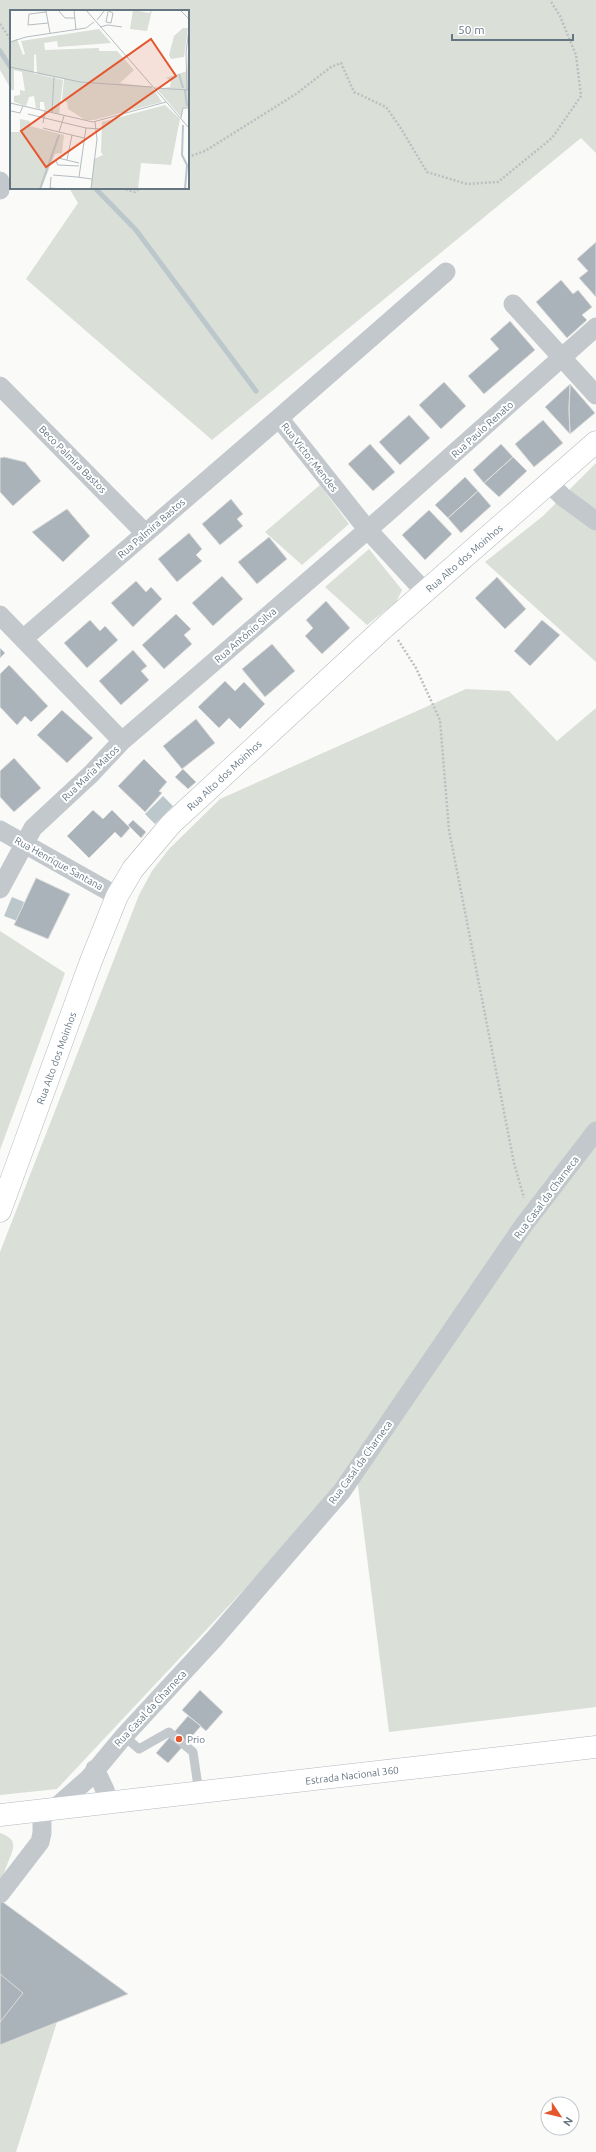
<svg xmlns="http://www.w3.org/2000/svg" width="596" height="2152" viewBox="0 0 596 2152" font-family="Ubuntu,sans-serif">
<rect width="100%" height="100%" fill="#fafaf8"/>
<path fill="#dadfd7" d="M 0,0 L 596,0 L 596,153 L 581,138 L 212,440 L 26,279 L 78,203 L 69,188 L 188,188 L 188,11 L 11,11 L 11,89 L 0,70 Z
M 596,463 L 596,662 L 485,562 L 543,516 Z
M 320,485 L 349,524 L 302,565 L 265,532 Z
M 369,549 L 402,590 L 396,602 L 367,625 L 325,587 Z
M 466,689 L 509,691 L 557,741 L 596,708 L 596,1707 L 389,1732 L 356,1470 L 57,1789 L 0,1795 L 0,1252 L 139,895 L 152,871 L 169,849 L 220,799 Z
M 0,931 L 65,973 L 0,1150 Z
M 0,1833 C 21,1840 12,1851 7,1865 C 4,1872 2,1880 0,1887 Z
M 57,2022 L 16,2152 L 0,2152 L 0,2045 Z"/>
<path fill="#bbc7cb" d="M 163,796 L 173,806 L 155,824 L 145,814 Z
M 12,897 L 24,902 L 17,921 L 4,916 Z"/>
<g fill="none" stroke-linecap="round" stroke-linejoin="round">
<path stroke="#bbc7cb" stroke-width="5" d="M 0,51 L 11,68
M 95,188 L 136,230 L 256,391"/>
</g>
<path fill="#aab3b9" stroke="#dcdcda" d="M 596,242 L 596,297 L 579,278 L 588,271 L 577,259 Z
M 561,280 L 573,294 L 578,290 L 592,307 L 582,315 L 587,320 L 567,338 L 536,302 Z
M 510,321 L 535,350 L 484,394 L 468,376 L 499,349 L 490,339 Z
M 444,382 L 466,406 L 441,429 L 419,405 Z
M 570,384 L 569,410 L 570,434 L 545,407 Z
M 570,384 L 595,413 L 570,434 L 569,410 Z
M 409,415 L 430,438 L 400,465 L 379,442 Z
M 543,420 L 563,443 L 534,467 L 515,444 Z
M 370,444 L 395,472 L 373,491 L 348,464 Z
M 501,444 L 513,457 L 484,483 L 473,470 Z
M 4,457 L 25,462 L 41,481 L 13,506 L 0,492 L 0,458 Z
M 513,457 L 527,471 L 499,497 L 484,483 Z
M 465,477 L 478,491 L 448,518 L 435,505 Z
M 478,491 L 491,506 L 461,533 L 448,518 Z
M 231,499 L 243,514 L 237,519 L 243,526 L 220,545 L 202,524 Z
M 67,509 L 90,536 L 63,562 L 32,532 Z
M 429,510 L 452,534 L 425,560 L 402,535 Z
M 189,533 L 202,549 L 196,555 L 202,561 L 177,582 L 158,559 Z
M 269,537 L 287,559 L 257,584 L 238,562 Z
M 222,576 L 243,599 L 213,626 L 192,603 Z
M 497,577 L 526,609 L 505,629 L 475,598 Z
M 136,581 L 146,592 L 151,587 L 162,599 L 133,627 L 111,603 Z
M 326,601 L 350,628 L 322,654 L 305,636 L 313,628 L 306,620 Z
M 176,614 L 191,629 L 184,635 L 192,644 L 164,669 L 142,645 Z
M 90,620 L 100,631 L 105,626 L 118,640 L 87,668 L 64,643 Z
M 542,620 L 560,635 L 530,666 L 514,651 Z
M 272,644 L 295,671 L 265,697 L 242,669 Z
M 0,648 L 5,653 L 0,658 Z
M 133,650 L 147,666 L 141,671 L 149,680 L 121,705 L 99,681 Z
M 9,665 L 48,706 L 31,722 L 25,716 L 17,725 L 0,707 L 0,674 Z
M 225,681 L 235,691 L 244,682 L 265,704 L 240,729 L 229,718 L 219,728 L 198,707 Z
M 62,710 L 93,738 L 67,763 L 37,735 Z
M 196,719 L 215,743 L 182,769 L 163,746 Z
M 14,758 L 41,788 L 14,812 L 0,797 L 0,771 Z
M 144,759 L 167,782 L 159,791 L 162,793 L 145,812 L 118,786 Z
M 183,769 L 196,782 L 188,789 L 175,777 Z
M 93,810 L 103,819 L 112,810 L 130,828 L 121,838 L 115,832 L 89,858 L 67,836 Z
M 133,820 L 146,832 L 141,838 L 128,825 Z
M 36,878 L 70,894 L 48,939 L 14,925 Z
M 200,1690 L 223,1712 L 206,1731 L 182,1710 Z
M 188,1716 L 201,1726 L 168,1763 L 156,1753 Z
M 0,1900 L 128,1994 L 0,2045 Z
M 0,1974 L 23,1993 L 0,2022 Z"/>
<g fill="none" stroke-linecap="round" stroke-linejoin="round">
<g stroke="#b3babf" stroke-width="23">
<path id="secondary" d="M 0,1211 L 91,961 L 117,896 L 133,869 L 171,824 L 388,624 L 596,442
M 0,1815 L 596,1747"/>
</g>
<path stroke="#bbbfc2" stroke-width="2.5" stroke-dasharray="2 2" stroke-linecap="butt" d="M 0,24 L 11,40
M 188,157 L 205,151 L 296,94 L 331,67 L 341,63 L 354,92 L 386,107 L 400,127 L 427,172 L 467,184 L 498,182 L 552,138 L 581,96 L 576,55 L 560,16 L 550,0
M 122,188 L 135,192 L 140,188
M 398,640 L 416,668 L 440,720 L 449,830 L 514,1163 L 524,1198"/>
<path stroke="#c3c8cc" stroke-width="9" d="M 124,1736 L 139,1749 L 169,1732 L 193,1752 L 199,1793"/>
<path stroke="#c3c8cc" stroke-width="19" d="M 0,181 L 0,190
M 513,304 L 596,395
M 0,386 L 145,533
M 549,483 L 563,497 L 596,521
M 425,592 L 367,529 L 279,418 L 446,272
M 0,615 L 122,741 L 91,774 L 33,828 L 0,889
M 23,639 L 279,418
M 122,741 L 387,513 L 596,327
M 0,830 L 117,896
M 95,1769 L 105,1790 L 108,1803
M 54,1809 L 89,1778 L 124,1736 L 214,1639 L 342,1491 L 523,1226 L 596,1131
M 0,1894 L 40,1842 L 42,1833 L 42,1810"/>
<use href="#secondary" stroke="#fff" stroke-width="22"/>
</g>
<circle fill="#e4572e" stroke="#fff" stroke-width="1.5" cx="179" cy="1739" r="4"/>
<g text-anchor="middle" stroke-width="4" stroke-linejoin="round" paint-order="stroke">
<g font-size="10" fill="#657683" stroke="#fff">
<text transform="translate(482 429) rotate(-42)" y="4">Rua Paulo Renato</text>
<text transform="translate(310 457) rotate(52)" y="4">Rua Victor Mendes</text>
<text transform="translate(73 459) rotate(45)" y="4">Beco Palmira Bastos</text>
<text transform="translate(151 528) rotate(-41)" y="4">Rua Palmira Bastos</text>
<text transform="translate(464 558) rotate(-41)" y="4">Rua Alto dos Moinhos</text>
<text transform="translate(245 635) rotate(-41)" y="4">Rua António Silva</text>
<text transform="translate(90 773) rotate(-44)" y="4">Rua Maria Matos</text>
<text transform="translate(224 775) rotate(-43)" y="4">Rua Alto dos Moinhos</text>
<text transform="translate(59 863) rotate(29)" y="4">Rua Henrique Santana</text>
<text transform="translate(56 1058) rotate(-70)" y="4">Rua Alto dos Moinhos</text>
<text transform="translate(546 1197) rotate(-53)" y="4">Rua Casal da Charneca</text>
<text transform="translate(360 1462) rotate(-54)" y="4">Rua Casal da Charneca</text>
<text transform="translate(150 1708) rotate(-47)" y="4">Rua Casal da Charneca</text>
<text transform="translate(352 1775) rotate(-7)" y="4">Estrada Nacional 360</text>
</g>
<g font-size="10" fill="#657683" stroke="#fff" text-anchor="start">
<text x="187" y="1743">Prio</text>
</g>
</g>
<g transform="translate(10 10)">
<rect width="179" height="179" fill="#fafaf8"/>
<path d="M 123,0 L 139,3 L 142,0 L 137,21 L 120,19 ZM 173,18 L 178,18 L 174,47 L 161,49 L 159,45 L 164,26 ZM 179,18 L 179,98 L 173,98 L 171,107 L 147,79 L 160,77 L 161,71 L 156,68 L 177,61 ZM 89,19 L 101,33 L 48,37 L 47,31 L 34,33 L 35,40 L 89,38 L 89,41 L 107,41 L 124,60 L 110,73 L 142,77 L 152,92 L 84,110 L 75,110 L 58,99 L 57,92 L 52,90 L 54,69 L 27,64 L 26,44 L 24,45 L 24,63 L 22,63 L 53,70 L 49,104 L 35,100 L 34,92 L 30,92 L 30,99 L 26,98 L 24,86 L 19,87 L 16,96 L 4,92 L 4,86 L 10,85 L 10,80 L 15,81 L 12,62 L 4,60 L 4,80 L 0,80 L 0,32 L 7,29 L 13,45 L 15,44 L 11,31 ZM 155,95 L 170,109 L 161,155 L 131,153 L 128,179 L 81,179 L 84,149 L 93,145 L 91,142 L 92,112 ZM 10,109 L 20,111 L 20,116 L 54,125 L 52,143 L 45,144 L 31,179 L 0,179 L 0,122 L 10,122 Z" fill="#dadfd7"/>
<path fill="none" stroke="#bbc7cb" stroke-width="2" d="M 169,64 L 173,78M 175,80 L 177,96M 173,115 L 172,145 L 177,155 L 175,179M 30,179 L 49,125"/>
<path fill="none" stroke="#b5bdc2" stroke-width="1" d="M 48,0 L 55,8 L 65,8M 64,0 L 66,20M 76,0 L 179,118M 96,0 L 103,3 L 101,13 L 96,12 L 98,2M 170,0 L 179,9M 36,1 L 40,23M 36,2 L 19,4 L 18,15 L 38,13M 87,10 L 95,0M 90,17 L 98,15 L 112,17M 0,32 L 16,27 L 76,18 L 84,12M 0,57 L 70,72 L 142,77M 144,78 L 179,80M 177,80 L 176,43 L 179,18M 0,93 L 83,112 L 156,92M 1,101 L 10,103 L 13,96M 42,103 L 44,67M 18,104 L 76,118M 171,108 L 173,98 L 179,98M 33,113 L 35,101M 33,118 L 49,122 L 54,106M 49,122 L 74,128M 57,150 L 62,125M 69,156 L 48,155 L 46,151 L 48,148 L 69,153M 43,165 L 67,167M 67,167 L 82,169M 69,167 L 76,118 L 91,119M 40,178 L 53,179M 40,179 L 41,167M 81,179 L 87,129 L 85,112"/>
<path fill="#e4572e" fill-opacity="0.15" stroke="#e4572e" stroke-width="2" d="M 141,29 L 166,66 L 36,157 L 11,121 Z"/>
<rect width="179" height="179" fill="none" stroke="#657683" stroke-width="2"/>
</g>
<g transform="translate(560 2116) rotate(125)"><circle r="19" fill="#ffffff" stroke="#c1c8cd"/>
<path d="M0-3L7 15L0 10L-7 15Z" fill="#e4572e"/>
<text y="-6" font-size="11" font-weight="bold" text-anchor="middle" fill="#657683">N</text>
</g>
<path d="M452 34v6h121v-6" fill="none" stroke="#657683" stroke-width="2"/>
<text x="458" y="34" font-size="12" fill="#657683" stroke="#ffffff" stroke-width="3" paint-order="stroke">50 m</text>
</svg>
